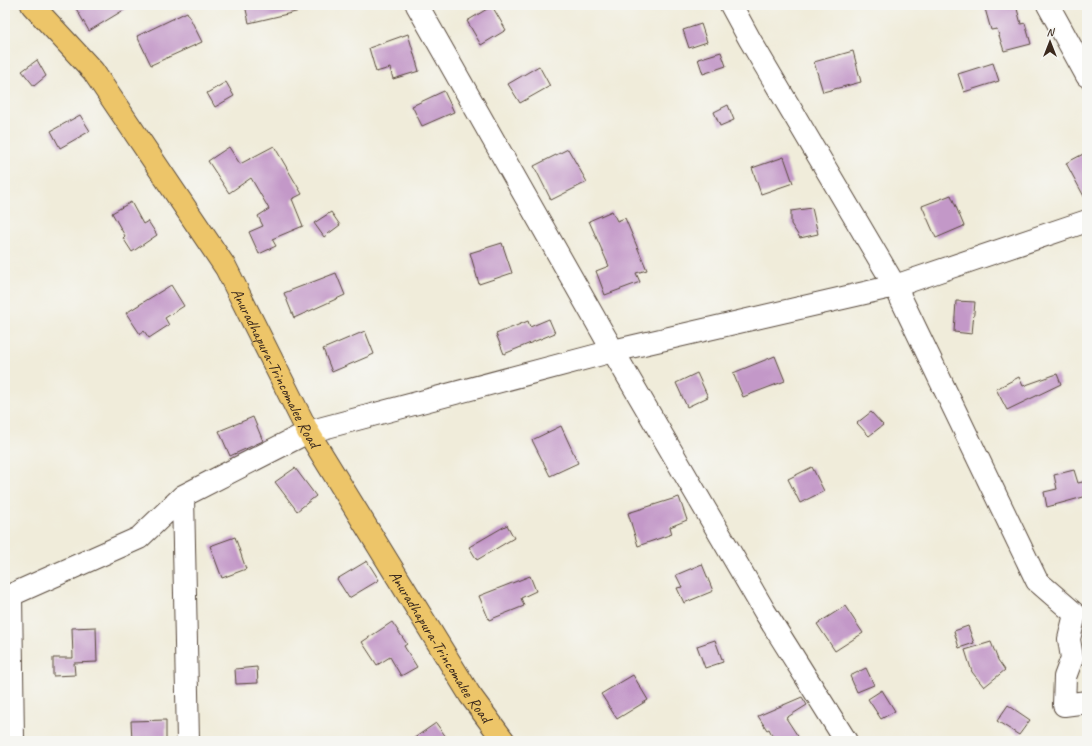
<svg xmlns="http://www.w3.org/2000/svg" width="1092" height="746" viewBox="0 0 1092 746" font-family="Caveat,sans-serif">
<rect width="100%" height="100%" fill="#f6f6f2"/>
<filter id="ink" filterUnits="userSpaceOnUse"><feTurbulence type="fractalNoise" baseFrequency=".025" numOctaves="2"/><feDisplacementMap in="SourceGraphic" scale="8" xChannelSelector="R" yChannelSelector="G"/><feConvolveMatrix kernelMatrix="1 2 1 2 8 2 1 2 1" color-interpolation-filters="sRGB"/></filter>
<filter id="wash" filterUnits="userSpaceOnUse"><feTurbulence type="fractalNoise" baseFrequency=".012" numOctaves="4" result="noise"/><feDisplacementMap in="SourceGraphic" scale="16" xChannelSelector="R" yChannelSelector="G"/><feGaussianBlur stdDeviation="0.9" result="paint"/><feColorMatrix in="noise" values="0 0 0 0 0 0 0 0 0 0 0 0 0 0 0 0 0 1.4 0 .05"/><feComposite in="paint" operator="in"/></filter>
<g filter="url(#wash)">
<rect width="100%" height="100%" fill="#f0ecda"/>
<g id="blocks">
<path fill="#c398c8" d="M 74,5 L 132,5 L 89,31 Z
M 245,5 L 299,5 L 300,11 L 249,23 Z
M 984,5 L 1016,5 L 1021,24 L 1025,23 L 1031,44 L 1004,51 L 997,29 L 991,30 Z
M 492,6 L 506,30 L 481,45 L 467,21 Z
M 187,12 L 202,42 L 151,65 L 137,36 Z
M 701,24 L 707,42 L 689,48 L 683,30 Z
M 408,34 L 419,71 L 393,79 L 390,68 L 376,72 L 369,48 Z
M 853,51 L 861,82 L 823,92 L 814,62 Z
M 721,52 L 726,66 L 703,74 L 698,59 Z
M 37,60 L 46,76 L 34,86 L 22,71 Z
M 993,63 L 999,81 L 964,92 L 958,74 Z
M 539,66 L 550,86 L 520,103 L 508,84 Z
M 226,82 L 234,96 L 215,107 L 207,93 Z
M 444,91 L 454,112 L 422,126 L 412,106 Z
M 728,105 L 734,120 L 720,126 L 714,112 Z
M 80,115 L 90,131 L 60,148 L 51,131 Z
M 274,146 L 302,194 L 292,199 L 303,226 L 272,239 L 276,246 L 259,254 L 249,232 L 263,226 L 258,216 L 269,209 L 251,178 L 229,193 L 208,161 L 229,147 L 240,164 Z
M 568,149 L 587,182 L 551,200 L 534,166 Z
M 1087,152 L 1087,202 L 1066,163 Z
M 784,157 L 793,183 L 761,194 L 752,168 Z
M 951,195 L 964,226 L 936,238 L 922,206 Z
M 131,202 L 143,224 L 148,221 L 157,235 L 132,252 L 123,238 L 125,236 L 112,213 Z
M 812,208 L 818,234 L 800,238 L 791,224 L 791,211 Z
M 612,211 L 617,221 L 625,218 L 647,270 L 636,273 L 640,282 L 605,295 L 596,271 L 609,266 L 589,221 Z
M 331,212 L 340,225 L 324,237 L 314,223 Z
M 502,243 L 512,273 L 479,284 L 470,253 Z
M 336,273 L 345,295 L 294,318 L 284,293 Z
M 171,285 L 184,306 L 165,318 L 169,325 L 149,338 L 144,331 L 140,334 L 126,313 Z
M 956,301 L 975,302 L 972,334 L 954,332 Z
M 549,319 L 555,333 L 504,354 L 496,334 L 528,321 L 530,327 Z
M 365,331 L 374,354 L 332,372 L 323,349 Z
M 775,356 L 785,381 L 743,397 L 733,373 Z
M 697,373 L 708,397 L 687,407 L 676,383 Z
M 1057,374 L 1061,384 L 1007,410 L 996,389 L 1019,377 L 1023,386 Z
M 871,412 L 883,425 L 869,436 L 857,423 Z
M 253,417 L 263,441 L 230,456 L 219,431 Z
M 561,426 L 578,463 L 550,476 L 532,440 Z
M 812,467 L 824,491 L 800,503 L 788,479 Z
M 295,468 L 316,496 L 297,511 L 275,482 Z
M 1074,470 L 1078,483 L 1087,481 L 1087,496 L 1047,507 L 1044,492 L 1057,489 L 1054,475 Z
M 679,497 L 687,520 L 670,527 L 672,534 L 638,546 L 628,513 Z
M 507,525 L 514,538 L 477,560 L 469,547 Z
M 235,537 L 246,569 L 222,578 L 210,546 Z
M 367,561 L 379,580 L 349,598 L 337,579 Z
M 702,564 L 713,591 L 684,603 L 677,588 L 682,587 L 676,575 Z
M 530,576 L 536,591 L 521,598 L 524,606 L 489,620 L 479,596 Z
M 845,606 L 863,633 L 835,651 L 817,624 Z
M 392,622 L 407,644 L 404,646 L 417,667 L 401,676 L 390,657 L 377,665 L 362,642 Z
M 968,626 L 974,643 L 959,648 L 954,631 Z
M 96,627 L 97,662 L 74,663 L 75,675 L 53,676 L 53,658 L 73,658 L 72,628 Z
M 715,640 L 723,662 L 705,668 L 697,646 Z
M 991,642 L 998,660 L 1005,670 L 984,687 L 972,672 L 965,650 Z
M 257,667 L 258,683 L 236,684 L 235,669 Z
M 866,668 L 874,685 L 857,692 L 850,676 Z
M 633,675 L 648,700 L 617,719 L 601,694 Z
M 882,690 L 895,711 L 881,719 L 868,699 Z
M 802,697 L 807,705 L 786,718 L 801,741 L 775,741 L 769,729 L 767,730 L 758,716 Z
M 1008,705 L 1030,720 L 1019,735 L 997,721 Z
M 166,720 L 166,741 L 132,741 L 131,721 Z
M 436,723 L 449,741 L 410,741 Z"/>
</g>
</g>
<g filter="url(#ink)">
<use href="#blocks" fill-opacity="0" stroke="#56473a" stroke-width="1"/>
<g fill="none" stroke-linecap="round" stroke-linejoin="round">
<g stroke="#56473a" stroke-width="24">
<path id="minor" d="M 417,5 L 613,351 L 765,612 L 846,741
M 731,5 L 750,40 L 895,286 L 1037,581 L 1075,614 L 1069,639 L 1072,658 L 1065,677 L 1064,705 L 1087,702
M 1048,5 L 1087,76
M 183,496 L 188,741
M 11,595 L 13,741
M 5,607 L 11,595 L 139,538 L 183,496 L 308,432 L 613,351 L 895,286 L 1087,221"/>
</g>
<g stroke="#56473a" stroke-width="24">
<g id="highway">
<path id="s1" d="M 32,5 L 93,71 L 226,268 L 308,432 L 470,695 L 504,741"/>
</g>
</g>
<use href="#minor" stroke="#fff" stroke-width="22"/>
<use href="#highway" stroke="#edc569" stroke-width="22"/>
</g>
</g>
<g text-anchor="middle" stroke-width="4" stroke-linejoin="round" paint-order="stroke">
<g font-size="16" fill="#3b2a1e" stroke="#f6f6f2">
<text dy="6" stroke="none"><textPath href="#s1" startOffset="439">Anuradhapura-Trincomalee Road</textPath></text>
<text dy="6" stroke="none"><textPath href="#s1" startOffset="763">Anuradhapura-Trincomalee Road</textPath></text>
</g>
</g>
<rect width="1092" height="746" fill="none" stroke="#f6f6f2" stroke-width="20"/>
<g transform="translate(1050 42)" stroke="#f6f6f2" stroke-width="3" paint-order="stroke">
<path d="M0-3L7 15L0 10L-7 15Z" fill="#3b2a1e"/>
<text y="-6" font-size="11" font-weight="bold" text-anchor="middle" fill="#3b2a1e">N</text>
</g>
</svg>
